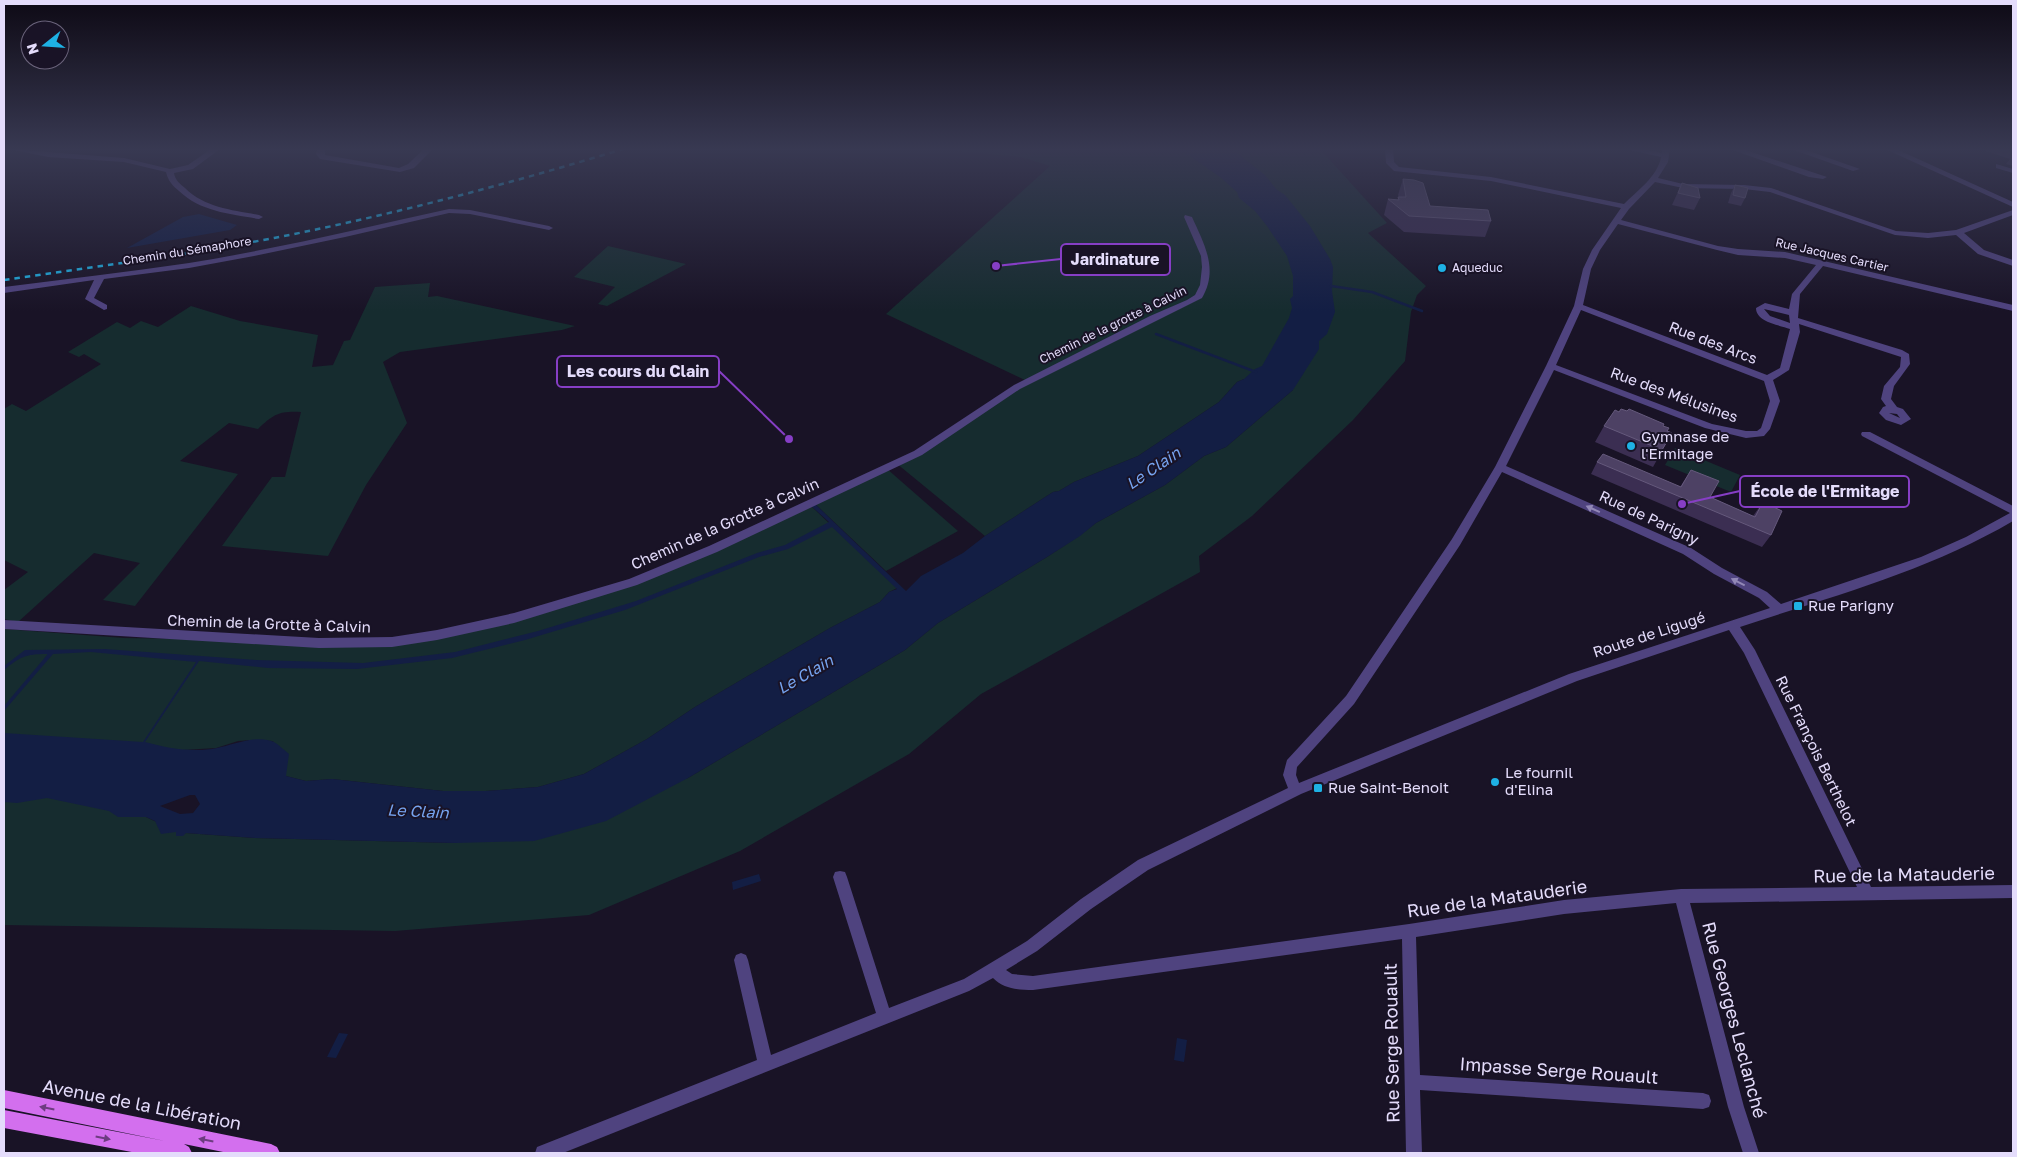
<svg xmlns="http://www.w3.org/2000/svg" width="2017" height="1157" viewBox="0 0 2017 1157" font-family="'Golos Text',sans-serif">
<rect width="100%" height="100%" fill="#191326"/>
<path fill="#162c2f" d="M 938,149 L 1320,149 L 1387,223 L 1368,233 L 1426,286 L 1417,295 L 1411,312 L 1405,361 L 1353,420 L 1252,516 L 1199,556 L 1200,572 L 981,694 L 909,754 L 740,851 L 589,915 L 395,931 L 4,925 L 4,629 L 124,638 L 252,640 L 324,644 L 437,635 L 633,582 L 810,505 L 897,588 L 889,592 L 880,602 L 830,628 L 695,707 L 647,739 L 584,774 L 538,787 L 486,791 L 443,791 L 332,779 L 306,781 L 286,776 L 273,741 L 251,740 L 238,741 L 216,748 L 183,750 L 146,817 L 177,832 L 176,836 L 186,833 L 255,838 L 455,843 L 688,778 L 905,650 L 938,623 L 1047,557 L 1079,536 L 1096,523 L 1165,485 L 1204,456 L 1226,447 L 1293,390 L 1244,379 L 1237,382 L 1219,402 L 1138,456 L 1074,482 L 1059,491 L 1053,492 L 985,536 L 896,463 L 1027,381 L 886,314 L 1050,166 L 1021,157 Z
M 608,246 L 686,264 L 607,306 L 598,304 L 615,287 L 574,277 Z
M 430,283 L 428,297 L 437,296 L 575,326 L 562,330 L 400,352 L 383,362 L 407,423 L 366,485 L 328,556 L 222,546 L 272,477 L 285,477 L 301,412 C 279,411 274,414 258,429 L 229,423 L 180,461 L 238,474 L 135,606 L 103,600 L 140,563 L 94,553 L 18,622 L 4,619 L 4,590 L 28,572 L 4,560 L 4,409 L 12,404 L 26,411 L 101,364 L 84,354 L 79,357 L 68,352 L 117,322 L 130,328 L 141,321 L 158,327 L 191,306 L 240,321 L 318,335 L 312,367 L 333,365 L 344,341 L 350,340 L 375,287 Z
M 1675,448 L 1740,475 L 1731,492 L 1665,465 Z
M 886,468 L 958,531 L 886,571 L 814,503 Z"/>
<path fill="#131e44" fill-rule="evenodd" d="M 1176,149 L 1230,149 L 1237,153 L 1265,175 L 1276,189 L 1285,195 L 1310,226 L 1330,259 L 1333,267 L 1332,291 L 1335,312 L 1327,334 L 1319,341 L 1319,349 L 1293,390 L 1226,447 L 1204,456 L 1165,485 L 1096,523 L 1080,536 L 1047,557 L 938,623 L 905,650 L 688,778 L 606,821 L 534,841 L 455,843 L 255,838 L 186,833 L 183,836 L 176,836 L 176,832 L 161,834 L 155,821 L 146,817 L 118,817 L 109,811 L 47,798 L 17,803 L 4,802 L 4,733 L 143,742 L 196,662 L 91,652 L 53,654 L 4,711 L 4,706 L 47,655 L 47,654 C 25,654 20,657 4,670 L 4,666 L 25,650 L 105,649 L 256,660 L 363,663 L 455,652 L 538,631 L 636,601 L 757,553 L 785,545 L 829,522 L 810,505 L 814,503 L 906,591 L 921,576 L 963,553 L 985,536 L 1053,492 L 1059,491 L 1074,482 L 1138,456 L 1219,402 L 1237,382 L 1244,379 L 1255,369 L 1262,366 L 1289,318 L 1292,308 L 1290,299 L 1293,296 L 1293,276 L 1287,256 L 1267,226 L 1255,211 L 1239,198 L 1237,192 L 1220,177 L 1190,156 ZM 832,527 L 897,589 L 889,592 L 880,602 L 830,628 L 695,707 L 647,739 L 584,774 L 538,787 L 486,791 L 443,791 L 332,779 L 306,781 L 286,776 L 289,754 C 284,750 279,745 274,742 C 258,734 233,745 217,748 C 194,753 167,748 145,742 L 199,661 L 268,668 L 357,669 L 452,658 L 525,640 L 625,610 L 759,557 L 788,549 ZM 190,795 L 195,795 L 200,804 L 193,813 L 180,814 L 160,806 Z
M 199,214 L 237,225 L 230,230 L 127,248 L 183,217 Z
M 759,874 L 761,881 L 733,890 L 732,882 Z
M 339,1033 L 348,1034 L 336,1058 L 327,1057 Z
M 1177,1038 L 1187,1040 L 1184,1062 L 1174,1060 Z"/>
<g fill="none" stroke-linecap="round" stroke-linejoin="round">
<path stroke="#131e44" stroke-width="2.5" d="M 1331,286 L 1372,292 L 1422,311
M 1156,334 L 1256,372"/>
<path fill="#4f437f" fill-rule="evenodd" d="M 9,149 L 124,158 L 170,169 L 188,165 L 211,149 L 220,149 L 193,169 L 174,173 C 175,180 180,184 185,188 C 205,208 233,210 259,215 L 263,217 L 259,219 C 231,214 201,212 179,191 C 173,186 168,181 166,172 L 124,162 L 48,157 Z
M 317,149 L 325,149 L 325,155 L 399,168 L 408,164 L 424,149 L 433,149 L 414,168 L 400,172 L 320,159 L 316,154 Z
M 1385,149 L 1393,149 L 1394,162 L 1399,167 L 1491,177 L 1624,204 C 1636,192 1658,176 1661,157 L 1625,149 L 1642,149 L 1662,153 L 1662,149 L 1670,149 L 1668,162 L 1658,178 L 1683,184 L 1744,185 L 1771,188 L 1896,231 L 1928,233 L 1956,230 L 2013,210 L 2013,215 L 1964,233 L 1984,250 L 2013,260 L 2013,266 L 1978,254 L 1956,235 L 1928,238 L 1895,235 L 1770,192 L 1744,189 L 1683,188 L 1655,182 L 1629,209 L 1621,220 L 1718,246 L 1738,249 L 1785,252 L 2013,305 L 2013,311 L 1823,266 L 1800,294 L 1798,318 L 1902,350 L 1909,354 L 1910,364 L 1894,386 L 1891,399 L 1897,407 L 1903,409 L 1911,419 L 1901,425 L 1886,420 L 1879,413 L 1883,407 L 1886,406 L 1881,399 L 1884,386 L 1900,367 L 1901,357 L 1799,324 L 1800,332 L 1789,370 L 1773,380 L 1780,401 L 1770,429 L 1764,436 L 1746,438 L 1705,428 L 1554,370 L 1506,466 L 1691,548 L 1722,568 L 1767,592 L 1781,604 L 1921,557 L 1966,537 L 2010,513 L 1862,436 L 1861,434 L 1862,432 L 1870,432 L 2013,506 L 2013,521 C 1928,571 1833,596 1740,627 L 1755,650 L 1871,887 L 2013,885 L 2013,898 L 1690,903 L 1744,1107 L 1759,1153 L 1743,1153 L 1728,1107 L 1676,903 L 1564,914 L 1416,937 L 1420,1075 L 1703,1093 L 1709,1095 L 1711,1101 L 1709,1107 L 1703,1109 L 1420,1090 L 1422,1153 L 1406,1153 L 1402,939 L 1033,990 C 1018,990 1004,989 993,978 L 969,991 L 563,1153 L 535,1153 L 537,1147 L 757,1060 L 734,960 L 736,955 L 741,953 L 746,955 L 748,960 L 771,1055 L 876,1013 L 833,877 L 835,872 L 840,871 L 845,872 L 847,877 L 889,1008 L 964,979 L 1027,941 L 1081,899 L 1138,860 L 1288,788 L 1283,775 L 1287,760 L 1346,696 L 1452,539 L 1495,467 L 1546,366 L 1574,306 L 1583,269 L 1592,250 L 1621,208 L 1491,181 L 1394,171 L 1386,163 ZM 1618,224 L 1717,250 L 1738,255 L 1785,258 L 1816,265 L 1792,294 L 1789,309 L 1765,303 L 1756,308 C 1756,322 1779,325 1790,329 L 1780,368 L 1767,375 L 1583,305 L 1591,269 L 1600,250 ZM 1764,309 L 1789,315 L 1790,323 L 1770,316 ZM 1581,310 L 1764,381 L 1770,401 L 1761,428 L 1757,431 L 1746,431 L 1712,424 L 1556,365 ZM 1889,413 L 1897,414 L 1900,418 ZM 1502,472 L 1683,554 L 1714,574 L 1759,598 L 1770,608 L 1569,674 L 1299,783 L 1296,775 L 1297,767 L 1354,704 L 1460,545 ZM 1729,630 L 1744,653 L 1857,887 L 1681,889 L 1564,900 L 1409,924 L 1033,976 L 1012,974 L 1006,970 L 1037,951 L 1091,909 L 1148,870 L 1301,794 L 1577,681 Z
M 1730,149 L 1742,149 L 1827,177 L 1823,179 L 1809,177 Z
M 1791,149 L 1803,149 L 1860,169 L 1853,171 Z
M 1885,149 L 1896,149 L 2013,202 L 2013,207 Z
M 1996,164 L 2013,169 L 2013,173 L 1996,168 Z
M 449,209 L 470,210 L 549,226 L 553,228 L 549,230 L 470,214 L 449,213 L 345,237 L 254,256 L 189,268 L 104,279 L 94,298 L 107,305 L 107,309 L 104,310 L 85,299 L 94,280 L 4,293 L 4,287 C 65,279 127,272 189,263 C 276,249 363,228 449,209 Z
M 1185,215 L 1192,217 C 1204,244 1219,269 1202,298 L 1020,389 L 922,455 L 717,552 L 637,585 L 514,623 L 437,640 L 392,647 L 319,648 L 4,629 L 4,620 L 319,638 L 392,637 L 437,630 L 514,613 L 629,579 L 709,546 L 914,451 L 1014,385 L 1150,316 L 1187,300 L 1195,295 L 1200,285 L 1202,267 L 1201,256 L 1184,217 Z"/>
<path fill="#d36fee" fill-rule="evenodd" d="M 4,1090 L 271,1144 L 277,1147 L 280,1153 L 228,1153 L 184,1144 L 189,1147 L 192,1153 L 137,1153 L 4,1128 L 4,1110 L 165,1141 L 4,1108 Z"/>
<path stroke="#1eb1e4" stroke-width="2.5" stroke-dasharray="5.5 5" stroke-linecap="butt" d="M 4,280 C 94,267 184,255 274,238 C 392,215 508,184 623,149"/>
</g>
<path fill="#3b2e52" d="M 1980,149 L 2013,149 L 2013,166 L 2006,164 L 2010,159 Z
M 1403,179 L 1430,206 L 1491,221 L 1485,237 L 1404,232 L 1384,215 L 1388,199 L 1397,200 L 1399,197 L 1398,195 Z
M 1682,183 L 1700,198 L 1694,210 L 1672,205 Z
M 1735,185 L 1745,198 L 1741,206 L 1728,203 L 1731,193 Z
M 1604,426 L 1663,426 L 1667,431 L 1672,433 L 1653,467 L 1595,442 Z
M 1597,462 L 1680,487 L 1691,470 L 1710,497 L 1753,516 L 1763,502 L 1771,535 L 1762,547 L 1591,474 Z"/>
<path fill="#4d4164" stroke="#65597c" d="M 1403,179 L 1414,180 L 1423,183 L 1430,206 L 1488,210 L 1491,221 L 1409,216 L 1388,199 L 1399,200 L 1398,197 L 1406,197 Z
M 1682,183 L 1698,188 L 1700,198 L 1678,193 Z
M 1735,185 L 1748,188 L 1745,198 L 1733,195 Z
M 1621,409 L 1627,411 L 1629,409 L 1664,424 L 1663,426 L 1669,428 L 1667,431 L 1672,433 L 1662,450 L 1604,426 L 1615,410 L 1619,412 Z
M 1603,454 L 1681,487 L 1691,470 L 1719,481 L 1710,497 L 1755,517 L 1763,502 L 1782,511 L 1771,535 L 1597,462 Z"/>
<defs><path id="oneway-solid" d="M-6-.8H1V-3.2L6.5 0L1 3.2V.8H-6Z" transform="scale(1.25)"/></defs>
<g fill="#9288b7">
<use href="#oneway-solid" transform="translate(1593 509) rotate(-156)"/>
<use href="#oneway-solid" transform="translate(1738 582) rotate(-153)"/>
</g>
<g fill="#6d3c80">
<use href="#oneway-solid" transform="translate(47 1108) rotate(-169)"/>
<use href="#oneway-solid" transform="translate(103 1138) rotate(11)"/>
<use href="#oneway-solid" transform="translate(206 1140) rotate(-169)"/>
</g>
<linearGradient id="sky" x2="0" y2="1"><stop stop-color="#0e0a15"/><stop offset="0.48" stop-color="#383952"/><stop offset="1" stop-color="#383952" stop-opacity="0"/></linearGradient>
<rect width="2017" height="311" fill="url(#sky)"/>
<g fill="#1eb1e4" stroke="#191326" stroke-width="2">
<circle cx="1442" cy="268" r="5"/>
<circle cx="1631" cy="446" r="5"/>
<rect x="1793" y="601" width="10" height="10" rx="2.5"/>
<circle cx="1495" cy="782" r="5"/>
<rect x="1313" y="783" width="10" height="10" rx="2.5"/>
</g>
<g text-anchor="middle" stroke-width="4" stroke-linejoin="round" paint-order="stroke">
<g font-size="12" fill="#e4dcfb" stroke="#191326">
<text transform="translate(187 251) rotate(-9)" y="4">Chemin du Sémaphore</text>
<text transform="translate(1832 255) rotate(13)" y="4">Rue Jacques Cartier</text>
<text transform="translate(1113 325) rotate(-26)" y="4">Chemin de la grotte à Calvin</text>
</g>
<g font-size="12" fill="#e4dcfb" stroke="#191326" text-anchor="start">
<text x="1452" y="272">Aqueduc</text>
</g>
<g font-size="15" fill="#e4dcfb" stroke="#191326">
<text transform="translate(1713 343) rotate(21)" y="5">Rue des Arcs</text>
<text transform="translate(1674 395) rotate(20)" y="5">Rue des Mélusines</text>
<text transform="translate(1649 518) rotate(25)" y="5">Rue de Parigny</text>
<text transform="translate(725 524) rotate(-24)" y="5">Chemin de la Grotte à Calvin</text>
<text transform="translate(269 624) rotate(2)" y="5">Chemin de la Grotte à Calvin</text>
<text transform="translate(1649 635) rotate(-18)" y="5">Route de Ligugé</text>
<text transform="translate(1816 751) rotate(64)" y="5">Rue François Berthelot</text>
</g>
<g font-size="15" fill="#e4dcfb" stroke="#191326" text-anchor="start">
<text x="1641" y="442">Gymnase de<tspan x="1641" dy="17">l'Ermitage</tspan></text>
<text x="1808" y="611">Rue Parigny</text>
<text x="1505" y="778">Le fournil<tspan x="1505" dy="17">d'Elina</tspan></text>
<text x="1328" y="793">Rue Saint-Benoit</text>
</g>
<g font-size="16" font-style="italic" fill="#76a3ef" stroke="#191326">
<text transform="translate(1153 468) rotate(-34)" y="6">Le Clain</text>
<text transform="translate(805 674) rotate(-30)" y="6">Le Clain</text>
<text transform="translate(418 811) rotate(3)" y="6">Le Clain</text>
</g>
<g font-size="18" fill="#e4dcfb" stroke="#191326">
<text transform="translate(1904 875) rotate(-1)" y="6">Rue de la Matauderie</text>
<text transform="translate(1497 899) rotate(-8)" y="6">Rue de la Matauderie</text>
<text transform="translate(1734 1020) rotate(75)" y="6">Rue Georges Leclanché</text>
<text transform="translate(1392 1043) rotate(-91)" y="6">Rue Serge Rouault</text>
<text transform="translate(1559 1071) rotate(4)" y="6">Impasse Serge Rouault</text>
<text transform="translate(142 1105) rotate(11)" y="6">Avenue de la Libération</text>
</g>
</g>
<path fill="none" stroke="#863ec5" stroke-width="2" d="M996 266L1061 259M789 439L719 371M1682 504L1740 491"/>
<g fill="#863ec5" stroke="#191326" stroke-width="2">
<circle cx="996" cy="266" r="5"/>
<circle cx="789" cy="439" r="5"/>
<circle cx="1682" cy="504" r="5"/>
</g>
<g fill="#191326" stroke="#863ec5" stroke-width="2">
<rect x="1061" y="244" width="109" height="31" rx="5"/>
<rect x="557" y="356" width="162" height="31" rx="5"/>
<rect x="1740" y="476" width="169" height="31" rx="5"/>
</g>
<g font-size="16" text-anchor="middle" font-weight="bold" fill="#e4dcfb">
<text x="1115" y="265">Jardinature</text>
<text x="638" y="377">Les cours du Clain</text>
<text x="1825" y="497">École de l'Ermitage</text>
</g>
<rect width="2017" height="1157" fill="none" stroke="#e4dcfb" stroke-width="10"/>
<g transform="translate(45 45) rotate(253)"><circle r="24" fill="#191326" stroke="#6a637b"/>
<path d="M0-4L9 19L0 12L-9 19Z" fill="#1eb1e4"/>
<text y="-8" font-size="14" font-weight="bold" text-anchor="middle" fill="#e4dcfb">N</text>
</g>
</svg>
